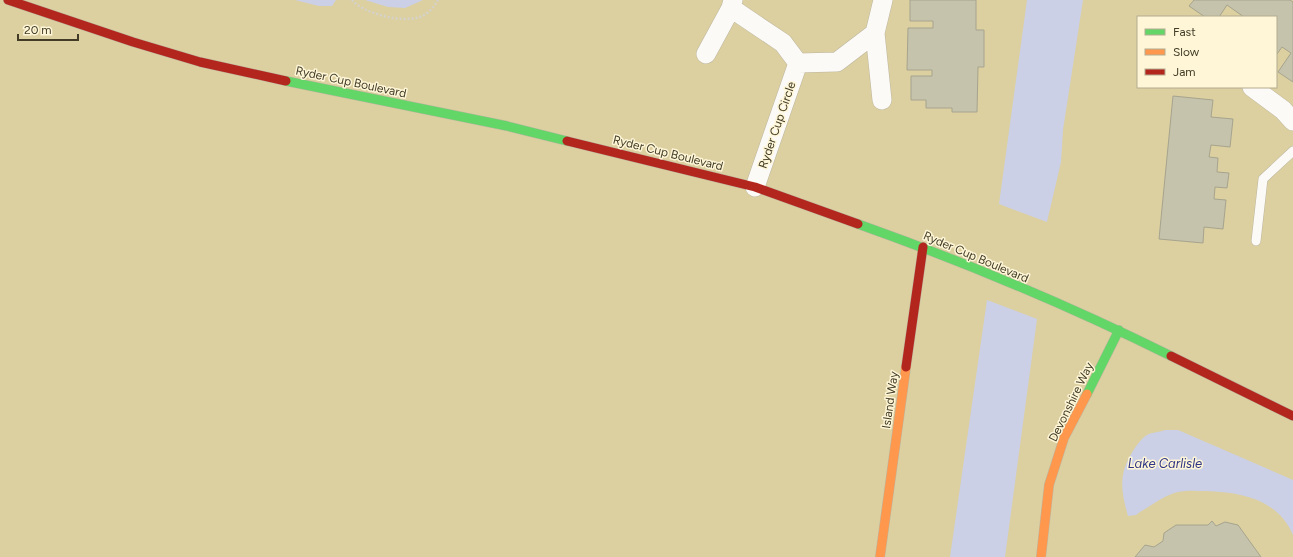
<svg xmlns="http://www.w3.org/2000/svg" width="1293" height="557" viewBox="0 0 1293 557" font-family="Figtree,sans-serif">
<rect width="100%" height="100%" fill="#e8e1c4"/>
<path fill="#dccfa0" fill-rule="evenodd" d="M 0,0 L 1293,0 L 1293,557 L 0,557 ZM 1138,17 L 1276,17 L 1276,87 L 1138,87 Z"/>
<path fill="#cbd0e6" d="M 295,0 L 336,0 L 332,6 L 319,6 Z
M 365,0 L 423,0 L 405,8 L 388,7 Z
M 1027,0 L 1083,0 L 1063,130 L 1061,162 L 1047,222 L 999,204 Z
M 987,300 L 1037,319 L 1005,557 L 950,557 Z
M 1165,430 L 1178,430 L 1293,480 L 1293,535 C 1278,499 1240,492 1206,491 C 1197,491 1187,490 1178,492 C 1165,495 1152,505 1140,512 L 1136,515 L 1128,516 C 1121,491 1118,474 1133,451 C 1136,446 1142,438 1147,435 C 1152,432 1160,432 1165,430 Z"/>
<path fill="#c5c3ac" stroke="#a6a48e" d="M 910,0 L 976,0 L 976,30 L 984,30 L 984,67 L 978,67 L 977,112 L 952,112 L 952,108 L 926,108 L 926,100 L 911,100 L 911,76 L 932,76 L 932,70 L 907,70 L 908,28 L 933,28 L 933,21 L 910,21 Z
M 1194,0 L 1290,0 L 1293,2 L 1293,82 L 1278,72 L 1291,53 L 1282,47 L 1277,54 L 1276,53 L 1276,17 L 1244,17 L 1227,5 L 1219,17 L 1205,17 L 1189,6 Z
M 1173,96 L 1213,100 L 1211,117 L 1233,119 L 1230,147 L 1211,145 L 1209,157 L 1218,158 L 1217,172 L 1229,173 L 1227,188 L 1215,187 L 1214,199 L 1226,200 L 1223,229 L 1204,227 L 1203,243 L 1159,239 Z
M 1212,521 L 1216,526 L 1225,522 L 1238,525 L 1261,557 L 1135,557 L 1145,545 L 1154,547 L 1163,541 L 1164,533 L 1176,525 L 1208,525 Z"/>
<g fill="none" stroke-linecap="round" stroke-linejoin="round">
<g stroke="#bcb6a0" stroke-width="10">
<path id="lane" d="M 1256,241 L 1263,179 L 1293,151"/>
</g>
<g stroke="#bcb6a0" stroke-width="20">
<path id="street" d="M 731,8 L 783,43 L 798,63
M 706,54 L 731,8 L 733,0
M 798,63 L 837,62 L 875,33
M 1252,87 L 1283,110 L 1293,121
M 882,100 L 875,33 L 883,0
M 755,187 L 798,63"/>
</g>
<g stroke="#bcb6a0" stroke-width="10">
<path id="fast" d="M 286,81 L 507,126 L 567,141
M 858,224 C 965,262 1070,306 1171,356
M 1087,394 L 1119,330"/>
</g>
<g stroke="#bcb6a0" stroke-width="10">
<path id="slow" d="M 880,557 L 906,367
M 1041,557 L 1049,485 L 1064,438 L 1087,394"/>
</g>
<g stroke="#bcb6a0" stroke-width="10">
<path id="jam" d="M 8,0 L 133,42 L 200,62 L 286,81
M 567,141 L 755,187 L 858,224
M 1171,356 L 1293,416
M 906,367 L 923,247"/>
</g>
<path stroke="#d4d2c9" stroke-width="2.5" stroke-dasharray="2 2" stroke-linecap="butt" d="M 352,0 C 364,14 402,23 420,17 C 428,14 434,7 438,0"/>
<use href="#lane" stroke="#fcfaf6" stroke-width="9"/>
<use href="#street" stroke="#fcfaf6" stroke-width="19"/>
<use href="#fast" stroke="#63d668" stroke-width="9"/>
<use href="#slow" stroke="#ff974d" stroke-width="9"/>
<use href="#jam" stroke="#b3261e" stroke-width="9"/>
</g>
<g text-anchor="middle" stroke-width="3" stroke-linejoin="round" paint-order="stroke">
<g font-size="12" fill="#423c27" stroke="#fef6d7">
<text transform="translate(351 82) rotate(12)" y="4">Ryder Cup Boulevard</text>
<text transform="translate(777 125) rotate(-71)" y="4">Ryder Cup Circle</text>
<text transform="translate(668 153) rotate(14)" y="4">Ryder Cup Boulevard</text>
<text transform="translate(976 257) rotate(23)" y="4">Ryder Cup Boulevard</text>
<text transform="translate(890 400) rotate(-82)" y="4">Island Way</text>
<text transform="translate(1071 402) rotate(-64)" y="4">Devonshire Way</text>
</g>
<g font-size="13" font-style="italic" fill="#2f3586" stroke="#fef6d7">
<text x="1165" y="468">Lake Carlisle</text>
</g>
</g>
<rect x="1137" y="16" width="140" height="72" fill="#fef6d7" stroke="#b3ac91"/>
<rect x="1145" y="29" width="20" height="6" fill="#63d668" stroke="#b3ac91"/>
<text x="1173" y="36" font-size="12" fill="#423c27">Fast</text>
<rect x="1145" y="49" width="20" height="6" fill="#ff974d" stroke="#b3ac91"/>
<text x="1173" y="56" font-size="12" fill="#423c27">Slow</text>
<rect x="1145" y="69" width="20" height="6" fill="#b3261e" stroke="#b3ac91"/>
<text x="1173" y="76" font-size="12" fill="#423c27">Jam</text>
<path d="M18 34v6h60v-6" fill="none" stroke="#423c27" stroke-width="2"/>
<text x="24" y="34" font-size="12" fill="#423c27" stroke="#fef6d7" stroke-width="3" paint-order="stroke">20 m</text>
</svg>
